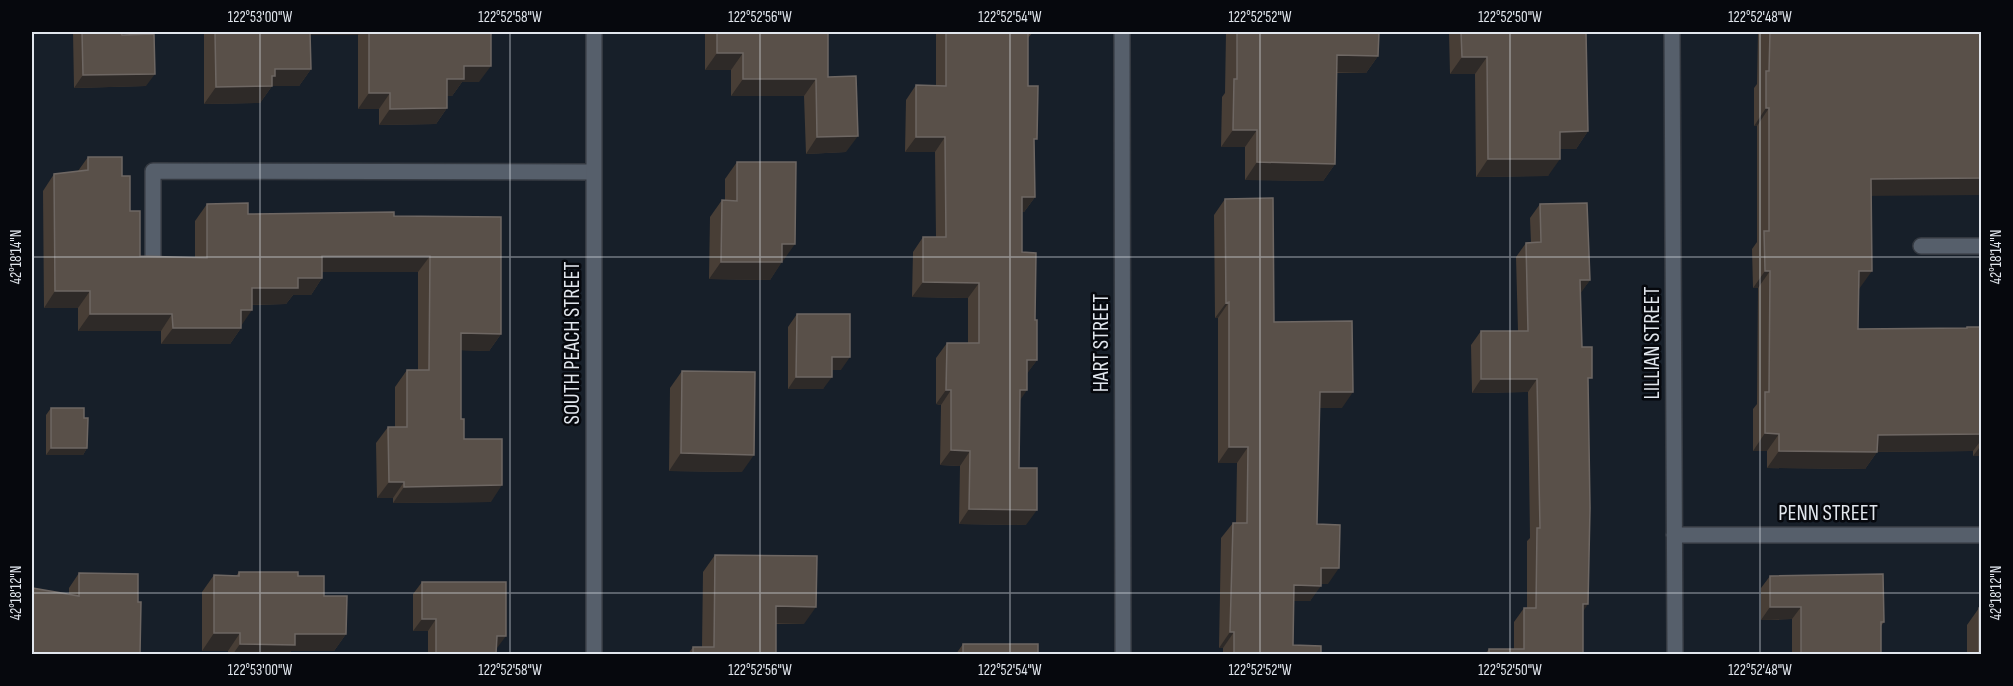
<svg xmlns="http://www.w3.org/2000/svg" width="2013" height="686" viewBox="0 0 2013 686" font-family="'Sofia Sans Condensed',sans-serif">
<rect width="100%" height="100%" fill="#171f29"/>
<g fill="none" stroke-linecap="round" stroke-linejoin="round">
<g stroke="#343941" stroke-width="18">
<path id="lane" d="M 1921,246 L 1982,246
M 153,263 L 153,171 L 593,172"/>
</g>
<g stroke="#343941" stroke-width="18">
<path id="street" d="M 1122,32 L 1123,654
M 1672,32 L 1675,654
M 1674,535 L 1982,535"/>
</g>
<g stroke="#343941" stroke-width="18">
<path id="secondary" d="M 594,32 L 594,654"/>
</g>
<use href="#lane" stroke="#565f6b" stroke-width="15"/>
<use href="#street" stroke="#565f6b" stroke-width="15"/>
<use href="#secondary" stroke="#565f6b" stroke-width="15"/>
</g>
<path fill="#483e36" d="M 73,32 L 121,32 L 122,35 L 146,86 L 74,88 Z
M 204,32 L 485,32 L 479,82 L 462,82 L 452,96 L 447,96 L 447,108 L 436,124 L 379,125 L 379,109 L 358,109 L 358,35 L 310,35 L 311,69 L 299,86 L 272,86 L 260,103 L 204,104 Z
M 705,32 L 828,32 L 828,77 L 846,152 L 806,154 L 804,96 L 731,96 L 731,70 L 705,70 Z
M 936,32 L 1033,32 L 1028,38 L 1028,86 L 1034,143 L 1035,197 L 1024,212 L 1022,212 L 1022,252 L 1035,320 L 1037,360 L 1027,373 L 1020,400 L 1019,468 L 1026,525 L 959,524 L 960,466 L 940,465 L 941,405 L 936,404 L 936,358 L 947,343 L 968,343 L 968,298 L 912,297 L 913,252 L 923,237 L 936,237 L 935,152 L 905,152 L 906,100 L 916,85 L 936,86 Z
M 1226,32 L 1379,32 L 1378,56 L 1366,73 L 1336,73 L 1335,164 L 1323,181 L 1245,180 L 1245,147 L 1221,147 L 1222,97 L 1225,93 Z
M 1449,32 L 1586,32 L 1588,131 L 1576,149 L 1560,149 L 1548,176 L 1476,177 L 1475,74 L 1450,74 Z
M 1758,32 L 1982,32 L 1871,196 L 1859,289 L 1858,289 L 1858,329 L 1966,328 L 1967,327 L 1982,327 L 1982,456 L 1973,456 L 1973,451 L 1877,452 L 1865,469 L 1767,468 L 1767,451 L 1753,451 L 1753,409 L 1757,404 L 1758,288 L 1753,288 L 1752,249 L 1757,242 L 1757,126 L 1754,126 L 1754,88 L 1757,84 Z
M 88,157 L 122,176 L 140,256 L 195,258 L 195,221 L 207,204 L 248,214 L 394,216 L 501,334 L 489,351 L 461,350 L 461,419 L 464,439 L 491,502 L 393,503 L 393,498 L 377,498 L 376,443 L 388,427 L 395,427 L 395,387 L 407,370 L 418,370 L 418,272 L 322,272 L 322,278 L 311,295 L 293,295 L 286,304 L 252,305 L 241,325 L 241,328 L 230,344 L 161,344 L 161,331 L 78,331 L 78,308 L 44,308 L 43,191 L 54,174 L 78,171 Z
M 737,162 L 783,261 L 782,261 L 770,280 L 709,279 L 710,217 L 722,200 L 725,200 L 725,179 Z
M 1225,199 L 1274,322 L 1342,408 L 1319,408 L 1317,524 L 1328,584 L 1321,584 L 1310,601 L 1293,601 L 1293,645 L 1321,654 L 1223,654 L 1223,648 L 1219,648 L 1221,538 L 1233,523 L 1236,523 L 1237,463 L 1218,463 L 1218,318 L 1215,318 L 1214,215 Z
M 1540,204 L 1590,280 L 1580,293 L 1582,347 L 1588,384 L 1583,612 L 1583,654 L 1485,654 L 1489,649 L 1514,649 L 1514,622 L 1524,608 L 1527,608 L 1527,541 L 1530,538 L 1528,392 L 1472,393 L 1471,345 L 1481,331 L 1518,331 L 1516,257 L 1526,243 L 1531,243 L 1530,218 Z
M 797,314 L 841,370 L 832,370 L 823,389 L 788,389 L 788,327 Z
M 682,371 L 742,472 L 669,471 L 670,388 Z
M 51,408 L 84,418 L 87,448 L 83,455 L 46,455 L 46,415 Z
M 715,555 L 804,624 L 776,624 L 776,654 L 688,654 L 693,647 L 702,647 L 703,572 Z
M 239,572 L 298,576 L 324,596 L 346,634 L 334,651 L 291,651 L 289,654 L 228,654 L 228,651 L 202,651 L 202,592 L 214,575 L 236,576 Z
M 79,573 L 138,602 L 140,654 L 69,594 L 69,588 Z
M 1770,576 L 1884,622 L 1881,626 L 1881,654 L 1792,654 L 1792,619 L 1761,620 L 1761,588 Z
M 422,582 L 497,648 L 496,654 L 428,654 L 428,631 L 413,631 L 413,594 Z
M 1979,608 L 1982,654 L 1967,654 L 1967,625 Z
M 963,644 L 1038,654 L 956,654 Z"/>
<path fill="#2e2a28" d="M 301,32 L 360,32 L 358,35 L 298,35 Z
M 717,53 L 743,53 L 731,70 L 705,70 Z
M 1337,55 L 1378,56 L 1366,73 L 1325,72 Z
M 1462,57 L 1487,57 L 1475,74 L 1450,74 Z
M 464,66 L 491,66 L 479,82 L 462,82 L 452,96 L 436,96 L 447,79 Z
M 275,69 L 311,69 L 299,86 L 268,86 L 272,86 L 260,103 L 204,104 L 216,87 Z
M 155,74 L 146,86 L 74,88 L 83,75 Z
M 743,79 L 816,79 L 804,96 L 731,96 Z
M 369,93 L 390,93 L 379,109 L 358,109 Z
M 447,108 L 436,124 L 379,125 L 390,109 Z
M 1766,108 L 1769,108 L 1757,126 L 1754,126 Z
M 1233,130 L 1257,130 L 1245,147 L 1221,147 Z
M 1588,131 L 1576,149 L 1548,149 L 1560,132 Z
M 858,136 L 846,152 L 806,154 L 817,137 Z
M 916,137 L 945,137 L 935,152 L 905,152 Z
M 1488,159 L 1560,159 L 1548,176 L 1476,177 Z
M 1257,162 L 1335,164 L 1323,181 L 1245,180 Z
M 1982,178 L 1982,195 L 1859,196 L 1871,179 Z
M 1022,197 L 1035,197 L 1024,212 L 1012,212 Z
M 782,244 L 795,244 L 783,261 L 770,261 Z
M 322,256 L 430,256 L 418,272 L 311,272 Z
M 721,262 L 782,262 L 770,280 L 709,279 Z
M 1765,271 L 1770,271 L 1758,288 L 1753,288 Z
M 1859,271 L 1872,271 L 1859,289 L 1847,289 Z
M 298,278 L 322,278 L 311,295 L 293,295 L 286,304 L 241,305 L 252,288 Z
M 1580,280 L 1590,280 L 1580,294 Z
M 923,282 L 979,283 L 968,298 L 912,297 Z
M 55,291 L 90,291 L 78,308 L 44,308 Z
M 1229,302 L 1218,318 L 1215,318 L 1226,303 Z
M 241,310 L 252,310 L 241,326 Z
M 90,314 L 172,314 L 161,331 L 78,331 Z
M 173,328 L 241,328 L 230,344 L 161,344 Z
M 461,333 L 501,334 L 489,351 L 449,350 Z
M 832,357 L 850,357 L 841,370 L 823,370 Z
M 1027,360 L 1037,360 L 1026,375 Z
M 796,377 L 832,377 L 823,389 L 788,389 Z
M 1481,379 L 1537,379 L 1528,392 L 1472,393 Z
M 946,390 L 951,390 L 941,405 L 936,404 Z
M 1020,390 L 1027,390 L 1017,405 Z
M 1320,392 L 1353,392 L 1342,408 L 1308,408 Z
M 1765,433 L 1779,434 L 1767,451 L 1753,451 Z
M 1982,434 L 1982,439 L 1973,451 L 1866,452 L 1878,435 Z
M 1982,444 L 1982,456 L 1973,456 Z
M 1229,447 L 1248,447 L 1237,463 L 1218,463 Z
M 51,448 L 87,448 L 83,455 L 46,455 Z
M 951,450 L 970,451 L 960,466 L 940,465 Z
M 1779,451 L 1877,452 L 1865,469 L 1767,468 Z
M 681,453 L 754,455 L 742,472 L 669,471 Z
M 389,482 L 404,482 L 393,498 L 377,498 Z
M 502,485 L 491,502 L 393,503 L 404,487 Z
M 969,509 L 1037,510 L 1026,525 L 959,524 Z
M 1321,568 L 1339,568 L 1328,584 L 1310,584 Z
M 1294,585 L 1321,586 L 1310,601 L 1283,601 Z
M 1583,604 L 1588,604 L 1579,618 Z
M 776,606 L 816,607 L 804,624 L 764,623 Z
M 1770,607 L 1801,607 L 1792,619 L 1761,620 Z
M 422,619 L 436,619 L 428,631 L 413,631 Z
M 1230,632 L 1234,632 L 1223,648 L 1219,648 Z
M 214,633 L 240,633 L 228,651 L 202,651 Z
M 295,634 L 346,634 L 334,651 L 291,651 L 289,654 L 233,654 L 240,644 Z
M 497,636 L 506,636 L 497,648 L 488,648 Z"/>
<path fill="#595049" stroke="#6e6763" stroke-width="1.5" d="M 82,32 L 121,32 L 122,35 L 154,34 L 155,74 L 83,75 Z
M 215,32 L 310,32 L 311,69 L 275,69 L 275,76 L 272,76 L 272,86 L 216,87 Z
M 369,32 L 491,32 L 491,66 L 464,66 L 464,79 L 447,79 L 447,108 L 390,109 L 390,93 L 369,93 Z
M 717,32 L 828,32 L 828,77 L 856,76 L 858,136 L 817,137 L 816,79 L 743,79 L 743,53 L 717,53 Z
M 946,32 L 1028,32 L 1028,86 L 1038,86 L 1037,139 L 1034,139 L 1035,197 L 1022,197 L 1022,252 L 1036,253 L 1035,320 L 1037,320 L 1037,360 L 1027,360 L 1027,390 L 1020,390 L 1019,468 L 1037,468 L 1037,510 L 969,509 L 970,451 L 951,450 L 951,390 L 946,390 L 947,343 L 979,343 L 979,283 L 923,282 L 923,237 L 946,237 L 945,137 L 916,137 L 916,85 L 946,86 Z
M 1237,32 L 1379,32 L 1378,56 L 1337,55 L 1335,164 L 1257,162 L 1257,130 L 1233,130 L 1234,79 L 1237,79 Z
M 1461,32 L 1586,32 L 1588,131 L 1560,132 L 1560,159 L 1488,159 L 1487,57 L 1462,57 Z
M 1770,32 L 1982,32 L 1982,178 L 1871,179 L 1872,271 L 1859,271 L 1858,329 L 1967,328 L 1967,327 L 1982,327 L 1982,434 L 1878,435 L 1877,452 L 1779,451 L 1779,434 L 1765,433 L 1765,392 L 1769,392 L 1770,271 L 1765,271 L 1764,231 L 1769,231 L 1769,108 L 1766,108 L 1766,71 L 1769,71 Z
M 88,157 L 122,157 L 122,176 L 130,176 L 130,211 L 140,211 L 140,256 L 207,258 L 207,204 L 248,203 L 248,214 L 394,212 L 394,216 L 501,217 L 501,334 L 461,333 L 461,419 L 464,419 L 464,439 L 502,439 L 502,485 L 404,487 L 404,482 L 389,482 L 388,427 L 407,427 L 407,370 L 429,370 L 430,256 L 322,256 L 322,278 L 298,278 L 298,288 L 252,288 L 252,310 L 241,310 L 241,328 L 173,328 L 172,314 L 90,314 L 90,291 L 55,291 L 54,174 L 88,170 Z
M 737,162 L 796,162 L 795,244 L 782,244 L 782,262 L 721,262 L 722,200 L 737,201 Z
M 1273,198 L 1274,322 L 1352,321 L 1353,392 L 1320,392 L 1317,524 L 1340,525 L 1339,568 L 1321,568 L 1321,586 L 1294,585 L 1293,645 L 1321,646 L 1321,654 L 1234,654 L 1234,632 L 1230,632 L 1233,523 L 1247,523 L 1248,447 L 1229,447 L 1229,302 L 1226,303 L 1225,199 Z
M 1587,203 L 1590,280 L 1580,280 L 1582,347 L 1592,347 L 1592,378 L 1588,378 L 1590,508 L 1588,604 L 1583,604 L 1583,654 L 1489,654 L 1489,649 L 1524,649 L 1524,608 L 1536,608 L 1537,528 L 1540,528 L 1537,379 L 1481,379 L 1481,331 L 1528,331 L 1526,243 L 1541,242 L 1540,204 Z
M 797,314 L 850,314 L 850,357 L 832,357 L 832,377 L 796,377 Z
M 682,371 L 755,372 L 754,455 L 681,453 Z
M 51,408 L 84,408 L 84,418 L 88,418 L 87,448 L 51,448 Z
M 715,555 L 817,556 L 816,607 L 776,606 L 776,654 L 693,654 L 693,647 L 714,647 Z
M 239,572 L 298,572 L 298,576 L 324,576 L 324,596 L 347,596 L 346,634 L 295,634 L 295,645 L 240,644 L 240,633 L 214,633 L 214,575 L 239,576 Z
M 79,573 L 138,574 L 138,602 L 141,602 L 140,654 L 32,654 L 32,588 L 79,596 Z
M 1883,574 L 1884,622 L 1881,622 L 1881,654 L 1801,654 L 1801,607 L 1770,607 L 1770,576 Z
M 422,582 L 506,582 L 506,636 L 497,636 L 496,654 L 436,654 L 436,619 L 422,619 Z
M 1979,608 L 1982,608 L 1982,654 L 1979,654 Z
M 963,644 L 1038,644 L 1038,654 L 963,654 Z"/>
<path fill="none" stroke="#e1e6ed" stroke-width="1.5" stroke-opacity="0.45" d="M 260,32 L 260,654M 510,32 L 510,654M 760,32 L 760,654M 1010,32 L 1010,654M 1260,32 L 1260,654M 1510,32 L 1510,654M 1760,32 L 1760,654M 32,257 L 1982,257M 32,593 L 1982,593"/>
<g text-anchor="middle" stroke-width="5" stroke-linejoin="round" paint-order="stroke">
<g font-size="22" fill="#e1e6ed" stroke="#06080d">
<text transform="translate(571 343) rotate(-90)" y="8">SOUTH PEACH STREET</text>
<text transform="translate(1100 343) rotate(-90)" y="8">HART STREET</text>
<text transform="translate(1651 343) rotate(-90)" y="8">LILLIAN STREET</text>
<text x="1828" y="520">PENN STREET</text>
</g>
</g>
<rect width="2013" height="686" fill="none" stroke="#06080d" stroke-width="66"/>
<rect x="33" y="33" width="1947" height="620" fill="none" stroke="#e1e6ed" stroke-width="2"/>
<g font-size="15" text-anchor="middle" fill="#e1e6ed">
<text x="260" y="22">122°53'00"W</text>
<text x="510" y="22">122°52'58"W</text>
<text x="760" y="22">122°52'56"W</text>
<text x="1010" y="22">122°52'54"W</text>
<text x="1260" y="22">122°52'52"W</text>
<text x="1510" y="22">122°52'50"W</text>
<text x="1760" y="22">122°52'48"W</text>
<text transform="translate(16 257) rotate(-90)" y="5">42°18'14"N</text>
<text transform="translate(1996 257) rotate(-90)" y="5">42°18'14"N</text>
<text transform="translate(16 593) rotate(-90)" y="5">42°18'12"N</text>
<text transform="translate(1996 593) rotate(-90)" y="5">42°18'12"N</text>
<text x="260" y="675">122°53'00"W</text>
<text x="510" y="675">122°52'58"W</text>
<text x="760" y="675">122°52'56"W</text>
<text x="1010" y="675">122°52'54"W</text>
<text x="1260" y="675">122°52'52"W</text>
<text x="1510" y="675">122°52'50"W</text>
<text x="1760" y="675">122°52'48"W</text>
</g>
</svg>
